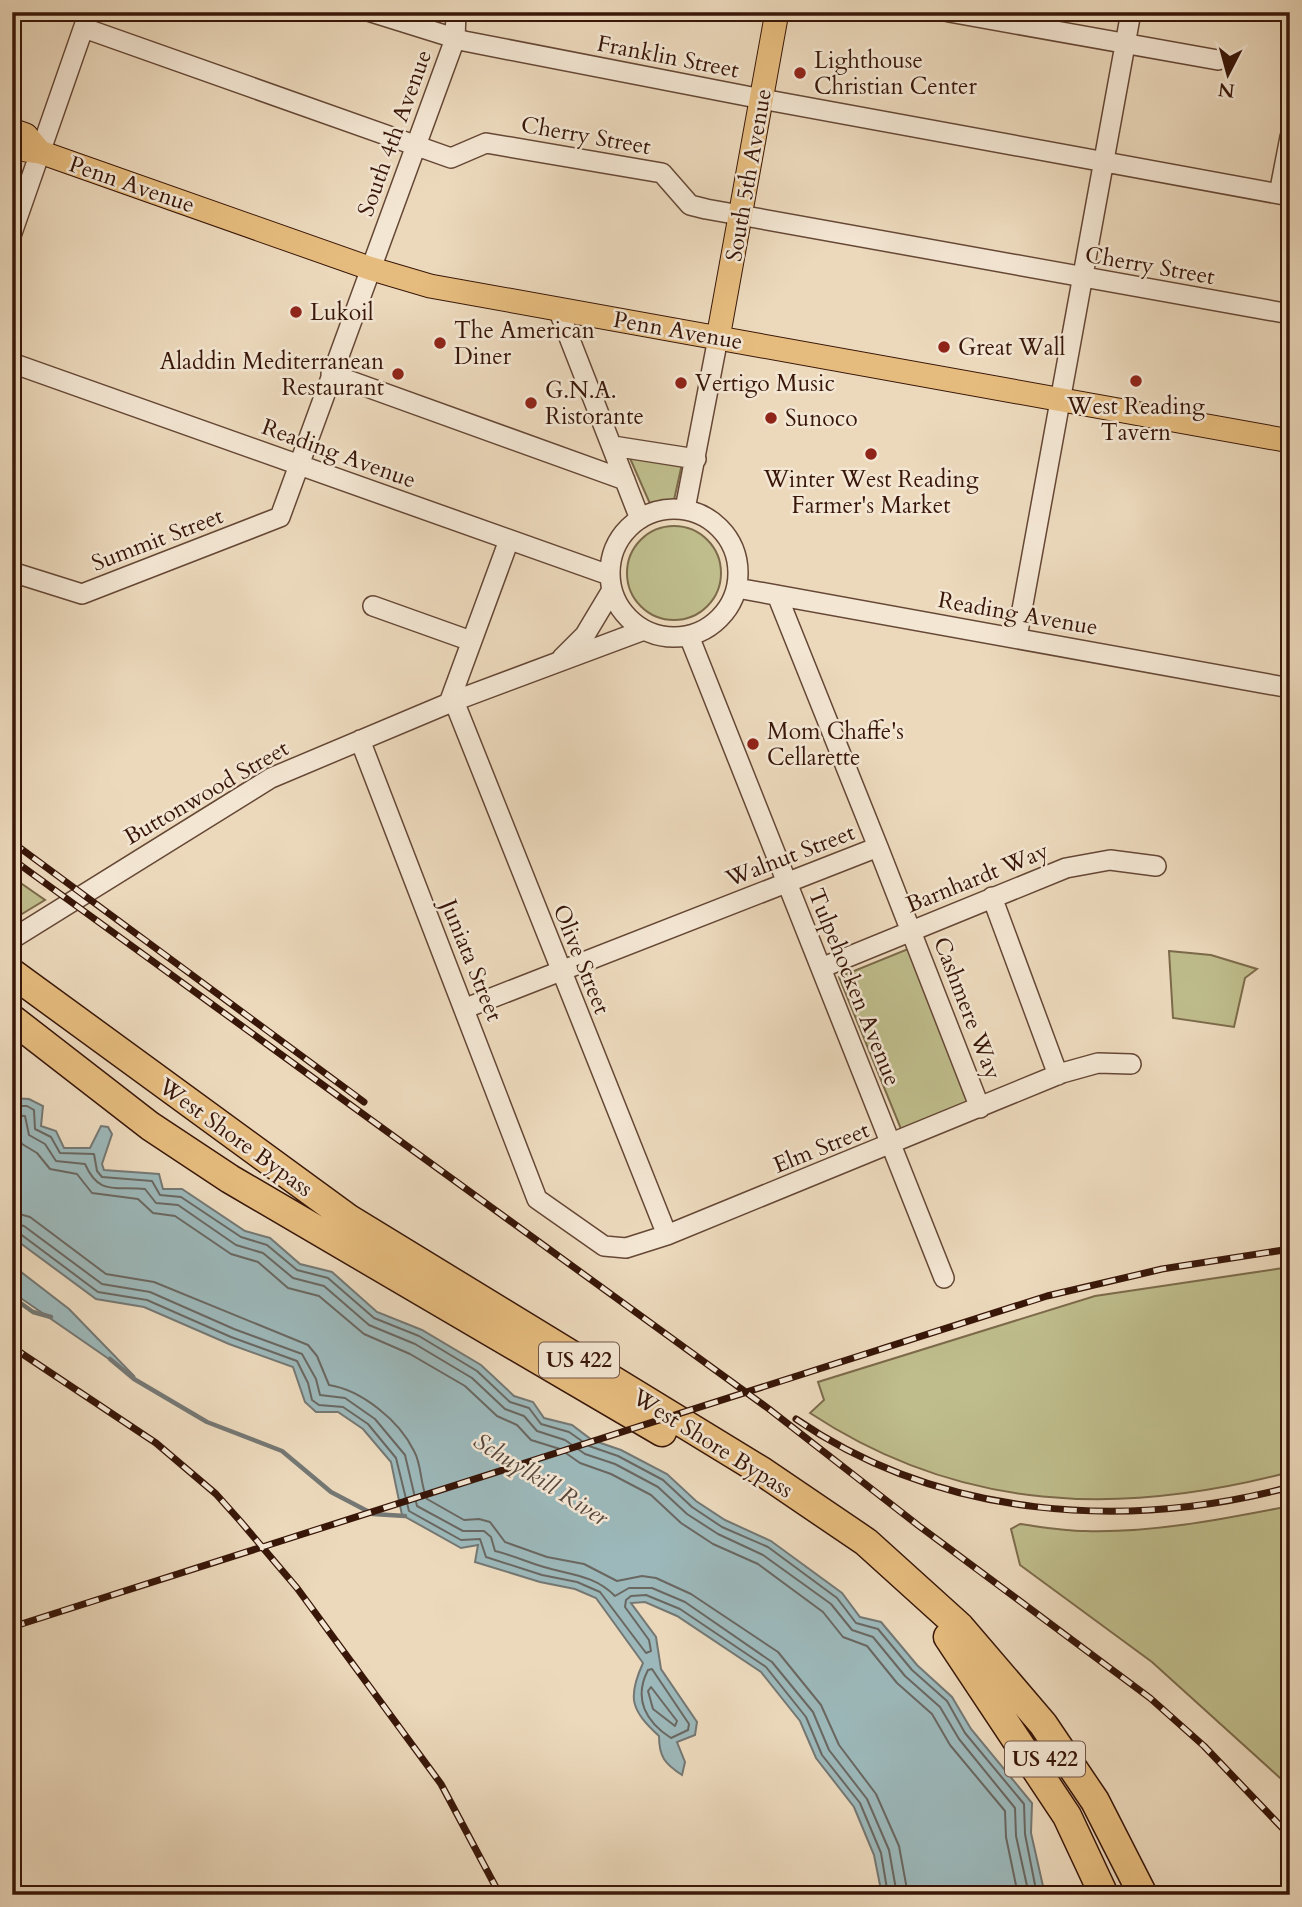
<svg xmlns="http://www.w3.org/2000/svg" width="1302" height="1907" viewBox="0 0 1302 1907" font-family="Cardo,serif">
<rect width="100%" height="100%" fill="#ecd9bc"/>
<filter id="stains"><feTurbulence type="fractalNoise" baseFrequency=".00286" numOctaves="4"/><feColorMatrix values="0 0 0 0 .2 0 0 0 0 .09 0 0 0 0 .02 0 0 0 .5 -.17"/></filter>
<radialGradient id="worn" r=".72"><stop offset=".6" stop-color="#630" stop-opacity="0"/><stop offset="1" stop-color="#630" stop-opacity=".3"/></radialGradient>
<path fill="#bfbd8c" stroke="#7c6a4a" stroke-width="2" d="M 629,456 L 682,464 L 674,500 L 651,506 Z
M627 573a47 47 0 1 1 94 0a47 47 0 1 1-94 0Z
M 12,877 L 45,900 L 12,920 Z
M 908,949 L 970,1101 L 901,1129 L 839,977 Z
M 1169,951 L 1211,955 L 1257,969 L 1245,978 L 1234,1027 L 1173,1018 Z
M 1290,1267 L 1290,1472 C 1120,1517 960,1512 810,1413 L 824,1400 L 818,1382 L 1095,1296 Z
M 1290,1506 L 1290,1787 L 1152,1662 L 1020,1565 L 1011,1529 L 1020,1524 C 1042,1527 1064,1531 1085,1531 C 1153,1533 1223,1519 1290,1506 Z"/>
<path fill="#9cb8ba" stroke="#747773" stroke-width="2" d="M 12,1098 L 29,1099 L 43,1106 L 41,1126 L 56,1131 L 64,1148 L 90,1148 L 101,1126 L 108,1127 L 112,1134 L 102,1164 L 104,1170 L 159,1174 L 163,1189 L 182,1189 L 245,1231 L 270,1238 L 300,1264 L 332,1272 L 377,1312 L 422,1330 L 481,1365 L 514,1396 L 533,1402 L 544,1418 L 572,1425 L 592,1440 L 621,1450 L 667,1474 L 696,1501 L 725,1520 L 771,1541 L 842,1593 L 860,1617 L 881,1622 L 917,1665 L 952,1697 L 971,1729 L 1032,1803 L 1031,1833 L 1045,1895 L 882,1895 L 874,1855 L 854,1807 L 816,1758 L 800,1721 L 761,1672 L 677,1616 L 645,1602 L 631,1603 L 656,1637 L 661,1669 L 697,1722 L 695,1735 L 677,1742 L 685,1762 L 682,1775 C 665,1764 659,1757 659,1736 C 631,1710 627,1698 643,1663 L 596,1598 L 575,1589 L 540,1582 L 475,1562 L 478,1545 L 461,1548 L 402,1515 L 391,1462 L 363,1429 L 338,1412 L 316,1412 L 305,1402 L 293,1367 L 229,1344 L 144,1307 L 96,1299 L 12,1237 Z
M 12,1265 L 69,1309 L 135,1377 L 12,1292 Z"/>
<g fill="none" stroke-linecap="round" stroke-linejoin="round">
<path stroke="#6a6761" stroke-width="2" d="M 12,1106 L 27,1106 L 34,1110 L 35,1129 L 51,1137 L 60,1153 L 94,1154 L 97,1171 L 102,1177 L 152,1181 L 160,1195 L 181,1197 L 241,1237 L 267,1245 L 297,1270 L 328,1278 L 374,1318 L 419,1336 L 477,1371 L 510,1402 L 529,1408 L 541,1424 L 569,1432 L 589,1446 L 618,1456 L 663,1480 L 692,1507 L 722,1527 L 768,1547 L 837,1598 L 856,1623 L 878,1629 L 912,1670 L 947,1701 L 965,1733 L 1024,1804 L 1025,1834 L 1037,1895
M 12,1115 L 25,1116 L 29,1135 L 45,1144 L 56,1161 L 85,1164 C 99,1196 115,1186 145,1189 L 156,1203 L 178,1205 L 236,1245 L 263,1253 L 293,1278 L 324,1286 L 369,1325 L 415,1344 L 472,1378 L 505,1409 L 524,1416 L 537,1431 L 565,1440 L 585,1454 L 615,1464 L 658,1487 L 687,1514 L 718,1534 L 763,1555 L 831,1604 L 852,1630 L 873,1637 L 905,1676 L 940,1707 L 959,1739 L 1015,1808 L 1016,1836 L 1029,1895
M 12,1126 L 22,1144 L 37,1153 L 50,1169 L 77,1174 L 92,1193 L 138,1199 L 153,1213 L 175,1216 L 231,1254 L 258,1262 L 288,1288 L 319,1296 L 364,1334 L 410,1354 L 465,1386 L 497,1416 L 517,1425 L 531,1440 L 560,1449 L 580,1463 L 611,1474 L 651,1495 L 681,1523 L 713,1544 L 758,1564 L 823,1612 L 843,1637 L 867,1646 L 897,1683 L 932,1714 L 950,1745 L 1005,1811 L 1006,1837 L 1018,1895
M 12,1212 L 30,1217 L 106,1274 L 154,1282 L 308,1345 L 317,1356 L 329,1385 C 361,1390 399,1420 414,1451 C 422,1465 420,1484 427,1499 L 464,1520 L 479,1519 L 490,1522 L 505,1542 L 547,1557 L 584,1564 L 617,1581 L 642,1576 L 656,1578 L 691,1594 L 778,1652 L 821,1705 L 839,1745 L 876,1794 L 899,1846 L 908,1895
M 12,1223 L 24,1226 L 102,1284 L 150,1292 L 234,1329 L 302,1354 L 316,1379 L 320,1395 L 345,1398 L 375,1419 L 405,1455 L 417,1506 L 463,1531 L 484,1531 L 491,1537 L 495,1551 C 512,1555 527,1562 544,1567 C 571,1575 594,1575 615,1596 L 629,1588 L 652,1588 L 685,1602 L 772,1662 L 813,1712 L 829,1750 L 867,1799 L 889,1850 L 897,1895
M 12,1232 L 19,1233 L 98,1292 L 147,1300 L 231,1337 L 297,1361 L 308,1383 L 312,1400 L 319,1405 L 343,1407 L 368,1424 L 396,1458 L 409,1511 L 461,1540 L 480,1539 L 486,1557 L 542,1575 L 577,1582 L 600,1592 L 646,1653 L 651,1651 L 649,1640 L 625,1607 L 626,1600 L 631,1596 L 646,1595 L 680,1609 L 766,1667 L 806,1717 L 822,1755 L 860,1803 L 881,1853 L 888,1895
M 652,1669 L 689,1724 L 688,1730 L 671,1738 C 646,1722 633,1699 648,1670 Z
M 651,1687 L 677,1721 L 675,1726 L 653,1709 L 648,1691 Z"/>
<path stroke="#747773" stroke-width="4.5" d="M 12,1297 L 33,1312 L 51,1317
M 110,1359 L 134,1379 L 207,1422 L 282,1451 L 331,1492 L 373,1514 L 405,1516"/>
<g stroke="#654735" stroke-width="22">
<path id="minor" d="M 371,12 L 464,41 L 762,99 L 1290,196
M 949,12 L 1218,60
M 84,28 L 451,158 L 486,143 L 662,173 L 690,205 L 706,209 L 1290,314
M 1279,194 L 1290,137
M 12,233 L 89,12
M 558,309 L 640,519
M 12,363 L 609,575
M 331,374 L 625,480
M 613,446 L 696,459
M 685,509 L 718,338
M610 573a64 64 0 1 1 128 0a64 64 0 1 1-128 0Z
M 12,572 L 82,594 L 280,517 L 455,39 L 456,12
M 737,588 L 1290,688
M 373,606 L 471,641
M 689,636 L 944,1278
M 1017,637 L 1131,12
M 562,658 L 585,635 L 612,590
M 454,701 L 667,1235
M 449,703 L 509,540
M 360,740 L 537,1199 L 604,1246 L 626,1248 L 667,1235 L 1062,1073 L 1098,1063 L 1131,1064
M 878,847 L 980,1108
M 992,897 L 1058,1075
M 12,939 L 271,778 L 454,701 L 644,630
M 821,968 L 1066,868 L 1110,860 L 1156,866
M 466,1008 L 878,847 L 777,595"/>
</g>
<g stroke="#381608" stroke-width="25">
<path id="major" d="M 12,130 L 26,135 L 40,152
M 12,148 L 40,152 L 369,268 L 430,286 L 1290,441
M 718,338 L 777,12"/>
</g>
<g stroke="#381608" stroke-width="31">
<path id="highway" d="M 12,973 L 349,1219 L 763,1472 L 866,1542 L 960,1627 L 1043,1724 L 1095,1801 L 1143,1895
M 12,1019 L 150,1126 L 230,1179 L 662,1432
M 948,1637 L 1067,1816 L 1104,1895"/>
</g>
<use href="#minor" stroke="#f3e6d3" stroke-width="19"/>
<use href="#major" stroke="#e6bc7e" stroke-width="23"/>
<use href="#highway" stroke="#e6bc7e" stroke-width="28"/>
<g stroke="#381608" stroke-width="7">
<path id="rail" d="M 12,842 L 364,1102
M 12,859 L 769,1409 L 919,1526 L 1150,1698 L 1204,1746 L 1290,1836
M 12,1347 L 156,1443 L 216,1494 L 241,1522 L 297,1588 L 441,1784 L 500,1895
M 796,1419 C 940,1518 1124,1531 1290,1487
M 12,1627 L 1047,1296 L 1162,1269 L 1290,1249"/>
</g>
<use href="#rail" stroke="#f3e6d3" stroke-width="4.5" stroke-dasharray="13" stroke-linecap="butt"/>
</g>
<g fill="#8f2418" stroke="#f3e6d3" stroke-width="2.5">
<circle cx="800" cy="73" r="7"/>
<circle cx="296" cy="312" r="7"/>
<circle cx="440" cy="343" r="7"/>
<circle cx="944" cy="347" r="7"/>
<circle cx="398" cy="374" r="7"/>
<circle cx="1136" cy="381" r="7"/>
<circle cx="681" cy="383" r="7"/>
<circle cx="531" cy="403" r="7"/>
<circle cx="771" cy="418" r="7"/>
<circle cx="871" cy="454" r="7"/>
<circle cx="753" cy="744" r="7"/>
</g>
<g text-anchor="middle" stroke-width="5" stroke-linejoin="round" paint-order="stroke">
<g fill="#f3e6d3" stroke="#705445" stroke-width="2">
<rect x="539" y="1342.5" width="80" height="35" rx="5"/>
<rect x="1005" y="1741.5" width="80" height="35" rx="5"/>
</g>
<g font-size="21" font-weight="bold" fill="#381608">
<text x="579" y="1367">US 422</text>
<text x="1045" y="1766">US 422</text>
</g>
<g font-size="23" fill="#381608" stroke="#f3e6d3">
<text transform="translate(668 56) rotate(11)" y="8">Franklin Street</text>
<text transform="translate(394 133) rotate(-70)" y="8">South 4th Avenue</text>
<text transform="translate(586 135) rotate(10)" y="8">Cherry Street</text>
<text transform="translate(748 175) rotate(-80)" y="8">South 5th Avenue</text>
<text transform="translate(132 184) rotate(19)" y="8">Penn Avenue</text>
<text transform="translate(1150 265) rotate(10)" y="8">Cherry Street</text>
<text transform="translate(678 330) rotate(10)" y="8">Penn Avenue</text>
<text transform="translate(339 453) rotate(20)" y="8">Reading Avenue</text>
<text transform="translate(157 539) rotate(-21)" y="8">Summit Street</text>
<text transform="translate(1018 613) rotate(10)" y="8">Reading Avenue</text>
<text transform="translate(206 792) rotate(-30)" y="8">Buttonwood Street</text>
<text transform="translate(790 855) rotate(-21)" y="8">Walnut Street</text>
<text transform="translate(977 877) rotate(-22)" y="8">Barnhardt Way</text>
<text transform="translate(582 959) rotate(68)" y="8">Olive Street</text>
<text transform="translate(472 960) rotate(68)" y="8">Juniata Street</text>
<text transform="translate(855 987) rotate(68)" y="8">Tulpehocken Avenue</text>
<text transform="translate(968 1008) rotate(69)" y="8">Cashmere Way</text>
<text transform="translate(236 1137) rotate(36)" y="8">West Shore Bypass</text>
<text transform="translate(821 1147) rotate(-22)" y="8">Elm Street</text>
<text transform="translate(713 1443) rotate(32)" y="8">West Shore Bypass</text>
</g>
<g font-size="23" fill="#381608" stroke="#f3e6d3" text-anchor="start">
<text x="814" y="68">Lighthouse<tspan x="814" dy="26">Christian Center</tspan></text>
<text x="310" y="320">Lukoil</text>
<text x="454" y="338">The American<tspan x="454" dy="26">Diner</tspan></text>
<text x="958" y="355">Great Wall</text>
<text x="384" y="369" text-anchor="end">Aladdin Mediterranean<tspan x="384" dy="26">Restaurant</tspan></text>
<text x="695" y="391">Vertigo Music</text>
<text x="545" y="398">G.N.A.<tspan x="545" dy="26">Ristorante</tspan></text>
<text x="1136" y="414" text-anchor="middle">West Reading<tspan x="1136" dy="26">Tavern</tspan></text>
<text x="785" y="426">Sunoco</text>
<text x="871" y="487" text-anchor="middle">Winter West Reading<tspan x="871" dy="26">Farmer's Market</tspan></text>
<text x="767" y="739">Mom Chaffe's<tspan x="767" dy="26">Cellarette</tspan></text>
</g>
<g font-size="24" font-style="italic" fill="#56473d" stroke="#f3e6d3">
<text transform="translate(541 1479) rotate(32)" y="8">Schuylkill River</text>
</g>
</g>
<rect width="1302" height="1907" fill="none" stroke="#ecd9bc" stroke-width="42"/>
<rect x="14" y="14" width="1274" height="1879" fill="none" stroke="#381608" stroke-width="3.5"/>
<rect x="21" y="21" width="1260" height="1865" fill="none" stroke="#381608" stroke-width="2"/>
<g transform="translate(1228 74) rotate(186)" stroke="#f3e6d3" stroke-width="5" paint-order="stroke">
<path d="M0-5L12 26L0 18L-12 26Z" fill="#381608"/>
<text y="-10" font-size="19" font-weight="bold" text-anchor="middle" fill="#381608">N</text>
</g>
<rect width="100%" height="100%" filter="url(#stains)"/>
<rect width="100%" height="100%" fill="url(#worn)"/>
</svg>
